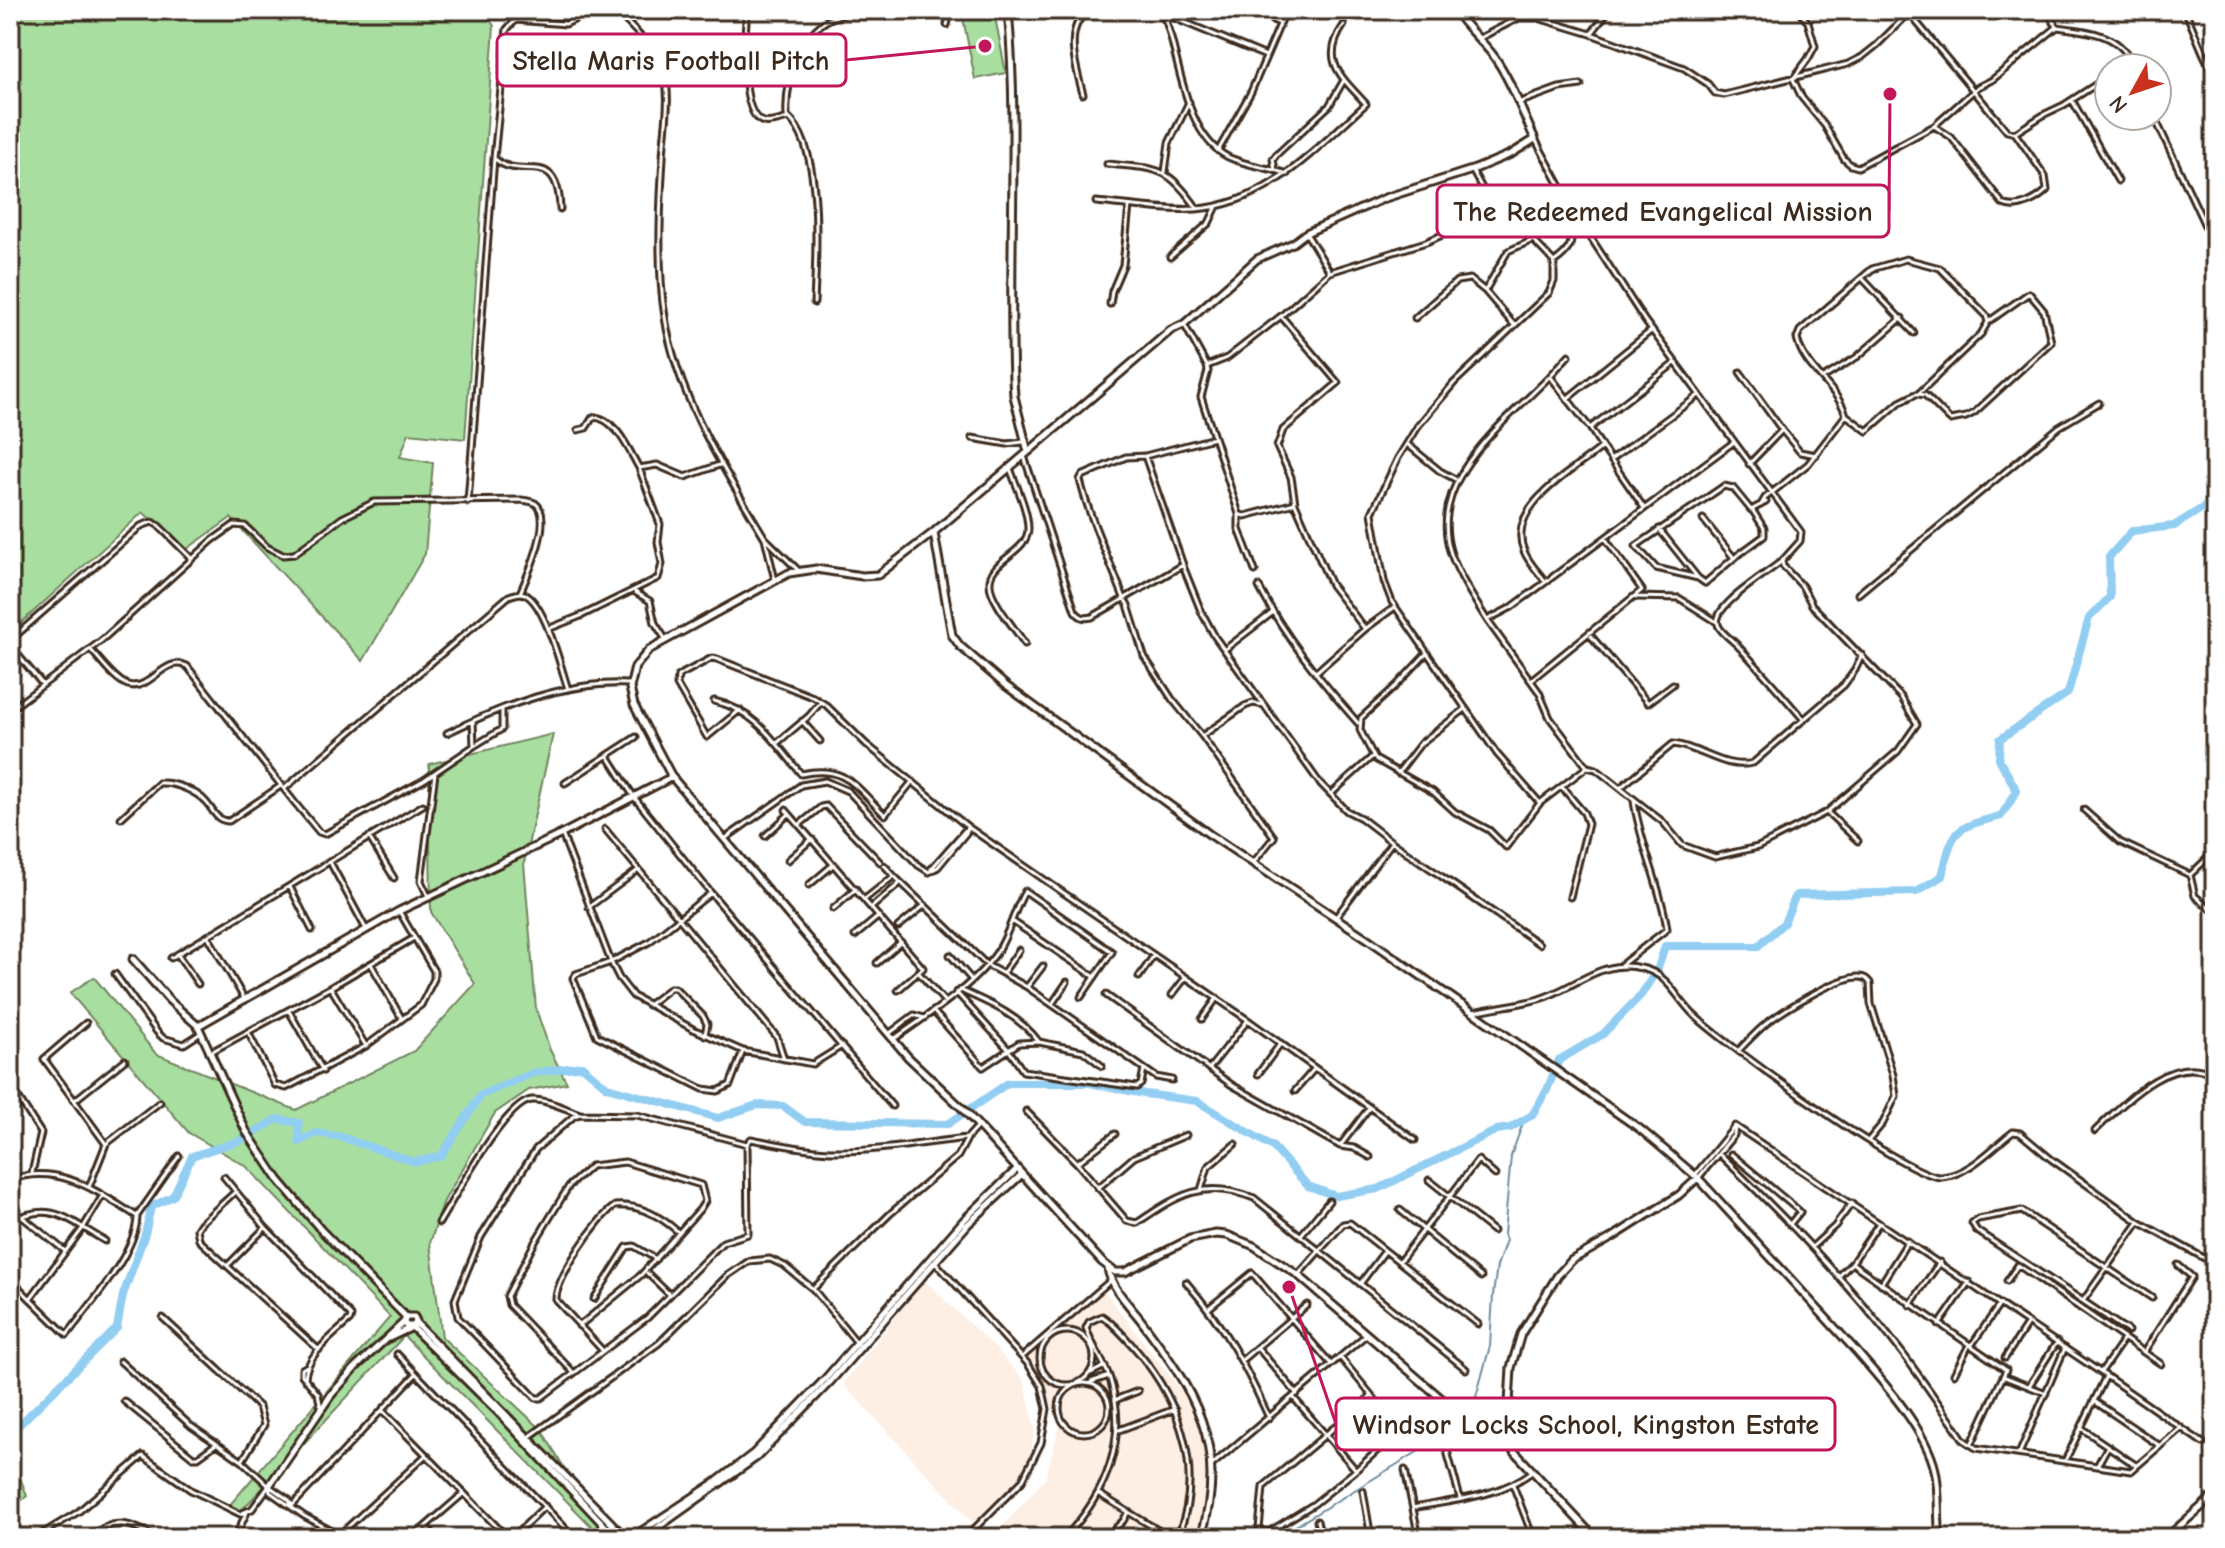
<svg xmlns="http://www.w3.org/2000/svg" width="2225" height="1548" viewBox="0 0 2225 1548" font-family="'Comic Neue',sans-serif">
<rect width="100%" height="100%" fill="#fff"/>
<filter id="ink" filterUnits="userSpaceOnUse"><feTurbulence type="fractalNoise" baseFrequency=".0125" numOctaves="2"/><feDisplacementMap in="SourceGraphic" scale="16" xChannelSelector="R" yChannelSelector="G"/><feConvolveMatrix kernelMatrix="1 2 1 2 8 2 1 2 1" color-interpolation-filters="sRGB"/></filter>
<g filter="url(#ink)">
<path fill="#fdefe4" d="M 924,1280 L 996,1349 L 1024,1380 L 1035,1429 L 1027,1470 L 973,1523 L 843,1384 Z
M 1102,1288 L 1188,1400 L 1208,1453 L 1200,1537 L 992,1538 L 1045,1479 L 1061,1420 L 1024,1360 Z"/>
<path fill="#a9dea1" stroke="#728460" stroke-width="2" d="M 10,10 L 484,10 L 494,26 L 465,439 L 409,433 L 400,457 L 433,463 L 425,554 L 363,661 L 231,518 L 184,551 L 143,512 L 10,633 Z
M 994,12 L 1006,73 L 975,79 L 963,18 Z
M 553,734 L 524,863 L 536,1009 L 550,1050 L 567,1083 L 529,1090 L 495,1113 L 444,1201 L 430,1243 L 442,1337 L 541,1429 L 606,1538 L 603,1538 L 404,1336 L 240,1512 L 228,1507 L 390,1317 L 246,1166 L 189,1133 L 70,993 L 94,977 L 156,1054 L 296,1110 L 414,1051 L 475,984 L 431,912 L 429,764 Z
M 10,1468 L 18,1472 L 27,1496 L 10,1510 Z"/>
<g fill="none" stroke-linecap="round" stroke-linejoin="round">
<path stroke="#6f8c9d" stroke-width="2" d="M 1276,1538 L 1437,1440 L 1463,1421 L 1474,1404 L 1490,1346 L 1493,1295 L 1497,1266 L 1506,1240 L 1504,1234 L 1511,1156 L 1525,1117"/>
<path stroke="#92cdf2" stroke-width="8" d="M 10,1434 L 117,1328 L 123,1295 L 145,1234 L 151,1207 L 173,1196 L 192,1156 L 239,1141 L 277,1119 L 299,1123 L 299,1142 L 316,1133 L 341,1137 L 415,1162 L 441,1156 L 481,1095 L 533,1073 L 582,1066 L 607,1087 L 718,1118 L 757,1105 L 783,1106 L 805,1122 L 948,1124 L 1008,1083 L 1089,1083 L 1145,1094 L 1197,1101 L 1273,1147 L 1308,1186 L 1336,1196 L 1378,1189 L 1497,1130 L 1510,1128 L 1532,1115 L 1547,1090 L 1559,1060 L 1603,1034 L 1641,995 L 1658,968 L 1665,946 L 1758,946 L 1784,923 L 1796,895 L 1916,892 L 1942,876 C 1953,829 1953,828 2001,816 L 2017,791 L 1999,759 L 2000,739 L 2068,693 L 2089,618 L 2110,597 L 2109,557 L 2132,531 L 2174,526 L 2215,500"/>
<g stroke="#3b2a1e" stroke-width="9">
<path id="street" d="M 615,10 C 630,26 653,46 662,67 C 673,94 664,129 663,158 C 660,207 657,269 665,317 C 677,397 724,470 765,538
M 747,10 C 745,30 738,117 764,122 C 770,124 781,120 788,118
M 1156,10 L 1166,21 C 1180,62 1185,135 1228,157 C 1247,166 1268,167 1287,174
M 1248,10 L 1280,23
M 1798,10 L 1808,22 L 1815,46 L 1808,59 L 1793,79 L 1802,98 L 1825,126 L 1844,159 L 1851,165 L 1858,167 L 1934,126 L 1978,87 L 1992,80 L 2057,27
M 2046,10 L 2057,27 C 2089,31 2122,33 2134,68
M 2185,10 L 2215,81
M 1909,13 L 2007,131 L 2015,133 L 2045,114 L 2064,105 L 2109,76
M 1169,16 L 1266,56
M 1166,21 L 1174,10
M 947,25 L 949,17 L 960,10
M 1591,34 L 1609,10
M 1480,38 L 1519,18 L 1538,18 L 1591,34 L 1684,68 L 1708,84 L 1715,93 L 1724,95 L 1848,64 L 1862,57 L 1877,45 L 1912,10
M 2121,68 L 2131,61
M 1083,94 C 1076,68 1062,26 1090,10
M 2072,100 L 2118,181
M 1518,103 L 1559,88 L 1581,85
M 2154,116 L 2215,247
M 1934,126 L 1951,137 L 2003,204 C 2017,211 2037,200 2047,190 L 2045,176 L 2015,133
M 1535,139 L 1578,218 L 1645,321 L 1801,532 L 1800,541 L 1782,561 L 1783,566 L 1802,586 L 1812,605 L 1901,697 L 1917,724 L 1898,751 L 1827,812 L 1758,847 L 1715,857 L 1682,845 L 1663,822 L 1620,788
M 1218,151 L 1251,92 L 1286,10
M 1107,164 C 1157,169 1167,165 1197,208
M 1275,170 L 1273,159 L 1276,155 L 1329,106 L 1344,80
M 1472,170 L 1495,212 L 1513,221 L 1533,240
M 1165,172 L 1169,143 L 1189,102
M 1096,202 C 1129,205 1163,211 1196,209 C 1268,204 1315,149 1366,104 C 1342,77 1319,61 1344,25
M 560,209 C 558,144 521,184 494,158 L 507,29 L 516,20 L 566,24 L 580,17 L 581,10
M 1306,233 L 1330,272 L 1426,242 L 1495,212
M 1170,257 L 1209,223 L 1217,206
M 1330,272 L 1281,316 L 1338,383 L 1283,430 L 1277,447 L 1291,477 L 1295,503 L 1331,585 L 1365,629
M 1863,279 L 1914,333
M 814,303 C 816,258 824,146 787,116 C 785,81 800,26 840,15 C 853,12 870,12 884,10
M 1110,304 L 1112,291 L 1123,265 L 1129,206
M 1415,318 L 1457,281 L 1470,279 L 1485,291
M 1184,324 L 1207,366 L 1208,371 L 1201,397 L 1239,514 L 1239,529 L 1255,571
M 1514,325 L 1485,291 L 1508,251 L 1533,240 L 1554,262
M 1207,366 L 1227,358 L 1281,316
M 1740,372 L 1782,430 L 1749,464
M 1550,376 L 1569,355
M 1823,378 L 1857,357 L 1902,318
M 1568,398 L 1652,330
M 1846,415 L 1867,431 L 1900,402 L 1916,394
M 1590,428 L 1602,447
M 578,430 L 586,428 L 593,417 C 615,417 629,450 639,468
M 1782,430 L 1800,452 L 1816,455
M 972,438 L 1007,444 L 1023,442
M 1407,444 L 1440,471 L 1455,479
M 1024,456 L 1075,611 C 1080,617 1083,619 1092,617 L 1183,565 L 1145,456 L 1126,457 L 1082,476 L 1080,480 C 1090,520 1109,559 1124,598 L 1128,605 L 1144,656 L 1172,699 L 1202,736 L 1245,706 L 1253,703 L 1264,705
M 1145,456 L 1214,438
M 1612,459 L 1699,395
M 1010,468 C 1016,486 1028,509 1028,529 C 1028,553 988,560 990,584 C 990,600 1016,630 1025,644
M 468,502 L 494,158
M 1761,505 L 1765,498 L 1808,464 L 1846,415 C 1837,386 1803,368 1797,338 L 1800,331 L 1872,269 L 1906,259 L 1940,268 L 1986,315 L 1988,322 L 1981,334 L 1918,394 L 1925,395 L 1950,420 L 1966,417 L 1974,413 L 2051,342 L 2044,311 L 2029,293 L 1988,322
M 1241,515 L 1245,516 L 1295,503
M 1703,519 L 1734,558 L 1764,536 L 1764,528 L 1753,511
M 1659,529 L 1698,578 L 1656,568 L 1636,546 L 1724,486 L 1733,488 L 1751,510 L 1766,502
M 1782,561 C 1767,573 1722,601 1718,618 C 1714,629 1732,639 1738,646 C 1761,670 1782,695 1804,720
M 1183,566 L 1201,611 L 1215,637 L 1319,782 L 1347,811 L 1361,818 L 1392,842
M 1698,578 L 1705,583 L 1734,558
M 775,580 L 765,538 L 798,570
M 1546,582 C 1538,572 1528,562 1524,551 C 1505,506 1574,471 1602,447 L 1644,508
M 1259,587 C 1285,637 1321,681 1358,723
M 635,592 L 650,601 L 655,623 L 666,640
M 1858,594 L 2059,427 L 2099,403
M 1636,597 L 1679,598 L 1717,622
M 1487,620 C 1474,599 1460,578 1451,554 C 1426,479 1504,424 1550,376 L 1590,428 L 1675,363
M 548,629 L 583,615 L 658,578 L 662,564 L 658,542 L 660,524 L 639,468 L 657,465 L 685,477 L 722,464
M 1591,636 L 1648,703 L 1673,684
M 90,649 C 100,659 115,681 128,685 C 150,692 164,655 187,666 L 295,803 L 319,832 L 325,834 L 424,780 L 474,746 L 473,721
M 1224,650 L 1272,613
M 1427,653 L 1397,685 L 1361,718 L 1360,730 L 1375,759 L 1433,792 L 1455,812 L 1489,830 L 1506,847 L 1540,803 L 1587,767 L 1596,769 L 1620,788 L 1673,744 C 1700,747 1724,770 1753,763 L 1844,685 L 1855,670 L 1862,655
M 1315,673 L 1365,629 L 1395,607
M 1531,680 L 1642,590 L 1605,538
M 43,685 L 13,649 L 13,638 L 141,526 L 152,522 L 158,525 L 192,559
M 714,701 C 755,710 776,743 801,774 C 847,764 856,788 885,815 L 912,782
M 10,710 L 102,640 L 213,540 L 234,525 L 245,526 L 267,547 L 283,555 L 294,554 L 342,518 L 374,502 L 522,500 C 526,501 531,501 535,503 C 555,517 527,577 520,593
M 740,710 L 707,737 L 677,685 L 678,676 L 712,658 L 717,659 L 813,697 L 826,705 L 866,744 L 968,827 L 1248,1020 L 1415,1140
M 802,721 L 820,741
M 447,733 C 504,705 567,681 630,684
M 1202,736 L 1274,837 L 1253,863
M 777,743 L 809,716 L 821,702
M 474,746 L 502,729 L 502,710
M 608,756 L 634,797 L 711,893 L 892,1106
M 1587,767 L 1550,718 L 1539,692 L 1487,620 L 1512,607 L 1734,442
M 1398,773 L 1421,743 L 1464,710
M 565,783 L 636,737
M 1562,787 L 1584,813 L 1588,824 L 1570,897
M 284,789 L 509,596 C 511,595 519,593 521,593 C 544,596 561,669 568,689
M 1331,794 L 1373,756
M 1540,803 L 1497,754 L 1392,602 L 1384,581 L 1372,513 L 1398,458 L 1417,427 L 1454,383 L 1549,293 L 1554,281 L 1554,262 C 1571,250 1573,244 1571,223 L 1578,218
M 786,810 L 923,968 L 898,990
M 2084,810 L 2120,842 L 2190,875 L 2195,896 L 2215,912
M 1827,812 L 1858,841
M 121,818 L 159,783 C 175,782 196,791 206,802 C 214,811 216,821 229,821 L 282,785
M 799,825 L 821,807 L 826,806 L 880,862
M 605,829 L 777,1037 L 784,1059
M 562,834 L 611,962 L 619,978 L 633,996 L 693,1029 L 743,1051 L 813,1064 L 842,1046
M 765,836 L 789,814
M 369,837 L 394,878
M 726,838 L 801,785 L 825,781 L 848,791 L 918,865 L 929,872 L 938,867 L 966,833 L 968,827
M 788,860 L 812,839
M 330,862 L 366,929
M 884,865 L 894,876
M 931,869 L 968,827
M 2190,875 L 2215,851
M 809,885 L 834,864
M 290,887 L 312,930
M 711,893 L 649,942 L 611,962 L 576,974 L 573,978 L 597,1036 L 703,1089 L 718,1091 L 730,1085 L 743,1051
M 429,898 L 421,881 L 435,773
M 865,899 L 894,876 L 987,965 L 1027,987 L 1156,1077 L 1172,1080
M 589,907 L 637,871
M 872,907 L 899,884
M 833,909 L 856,889
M 1336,917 L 1392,842 L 1539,944
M 1012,921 L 1095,977
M 898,927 L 925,905
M 855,936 L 879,916
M 209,938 L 245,1000
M 178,955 L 198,984
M 950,955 L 971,979
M 171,958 L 423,805
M 877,963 L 901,942
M 371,964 L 402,1019
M 1621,965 L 1667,929 C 1661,885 1640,845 1634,801
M 10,969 L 16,965
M 918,972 L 945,1002
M 1003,973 L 1019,950
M 115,974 L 157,1032 L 163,1038 L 184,1044 L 201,1033
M 1139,977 L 1154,955
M 1027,987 L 1043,966
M 331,988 L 366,1046
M 960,990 C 989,1003 1019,1015 1039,1042
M 956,992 L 1008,1049 L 1023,1071 L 1137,1087 L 1141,1084 L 1144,1069
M 1106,995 L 1232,1085 L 1340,1146 L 1369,1108
M 1172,995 L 1186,977
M 1052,1004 L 1067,982
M 648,1005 L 670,988 L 675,988 L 703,1016 L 707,1024 L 705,1035
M 289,1011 L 323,1071
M 933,1011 L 983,1067 L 1019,1043 L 1039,1042 L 1083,1051 L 1102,1066
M 1473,1012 C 1495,1007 1517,1005 1539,999 C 1576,988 1601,958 1641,968 C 1669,974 1675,997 1694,1015 C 1723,1043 1911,1180 1942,1177 C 1969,1175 1993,1147 2013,1132 L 2020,1133 L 2051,1159 L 2139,1222 L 2204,1258 L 2215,1261
M 1202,1019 L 1217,998
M 86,1023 L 44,1059 L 106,1144
M 248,1032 L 275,1085 L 286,1088 L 366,1046 L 421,1005 L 434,979 L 434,971 L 399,911
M 890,1033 L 914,1015 L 924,1018
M 894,1039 C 928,1015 977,984 999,949 C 1010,931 1014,910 1025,891 L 1112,952 L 1081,997
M 1739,1050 C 1748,1041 1757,1031 1767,1023 C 1785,1009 1837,977 1859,977 C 1865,977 1867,979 1870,983 L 1871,1004 L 1893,1075 L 1896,1096 L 1883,1123 L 1868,1141
M 209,1053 L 331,987 L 414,938
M 1209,1069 L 1248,1020
M 1258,1074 L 1281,1043
M 10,1077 L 15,1087 L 15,1095
M 1295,1091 L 1315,1068
M 10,1096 L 19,1099 L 41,1133 L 32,1173
M 75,1100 L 125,1060
M 1026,1111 L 1077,1163 L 1127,1221 L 1137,1223 C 1178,1195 1204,1178 1254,1198 L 1466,1369
M 1735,1126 L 2106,1376
M 2095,1131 C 2122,1105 2173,1049 2215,1076
M 747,1144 L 748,1234 L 723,1242 L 647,1318 L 541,1398 L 536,1398 L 458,1317 L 455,1300 L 481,1237 L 536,1149 L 574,1116 L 580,1114 L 637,1115 L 747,1144 L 751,1139 C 778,1144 804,1150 831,1151 C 877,1152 922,1143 967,1138 L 978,1126
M 1340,1146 L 1354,1148 L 1370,1157
M 1719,1154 C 1784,1216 1848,1282 1903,1354 C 1924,1382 1944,1411 1964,1440 L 1976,1448 L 2131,1471 L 2181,1428
M 1731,1154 L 1798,1210 L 1800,1212 L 1790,1224
M 1077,1163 L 1115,1134
M 1695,1175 L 1735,1126
M 224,1177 L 266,1228 L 351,1316 L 350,1320 C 333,1336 305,1355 305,1380
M 1699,1177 L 1734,1135 L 1735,1126
M 10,1180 C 58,1162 96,1191 135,1215
M 1429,1180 L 1493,1231
M 89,1187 L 106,1144 L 160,1102
M 1098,1188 L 1134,1157 L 1186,1135
M 1201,1190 L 1208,1167 L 1235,1144
M 235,1192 L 201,1223 L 197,1229 L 199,1240 L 319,1350
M 1400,1210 L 1481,1277
M 21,1216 L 65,1251
M 10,1222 C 51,1199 70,1221 105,1241
M 2139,1222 L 2083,1301 L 1977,1231 L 1972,1223 L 1978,1219 L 2022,1211 L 2152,1298
M 439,1223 C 454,1199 505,1102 532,1100 C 546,1099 566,1109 580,1114
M 1301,1235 L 1329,1201
M 1812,1247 L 1835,1226 L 1852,1203
M 1399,1262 L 1478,1160 L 1495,1175
M 936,1263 L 1028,1364 L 1042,1386 L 1047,1409 L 1041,1443 L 1022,1481 L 965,1538
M 1852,1263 L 2006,1370 L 1971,1445
M 228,1265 L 265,1228
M 647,1273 L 670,1295
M 1298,1275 L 1343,1224 L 1350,1223 L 1478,1324
M 1838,1277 L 1852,1263 L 1879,1223
M 10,1279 L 67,1335 C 89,1305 137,1253 137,1216 L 179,1156
M 2007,1281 L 2018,1265 L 2161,1364
M 1186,1282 C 1225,1327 1245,1365 1269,1418
M 1360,1284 L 1384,1252
M 1881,1284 L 1908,1241
M 813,1289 L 891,1213 L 958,1156 L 967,1139
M 30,1299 L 83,1228 L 103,1195
M 594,1299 L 627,1247 L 634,1246 L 656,1259
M 2083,1301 L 2128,1331
M 1910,1305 L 1940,1262
M 1209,1308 L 1252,1273 L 1331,1364
M 163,1318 L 259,1407 L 264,1425 L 242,1461
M 1939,1325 L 1969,1282
M1040 1358a27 27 0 1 1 54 0a27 27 0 1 1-54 0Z
M 1971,1346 L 2000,1304
M 1258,1348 L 1297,1394
M 603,1351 L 556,1300 C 555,1280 597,1217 615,1206 C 638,1204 660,1216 677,1231
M 2144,1352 L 2192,1277 L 2178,1265
M 397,1354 L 575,1538
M 1022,1357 L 1110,1281
M 2005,1358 L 2028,1323
M 1243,1359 L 1307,1305
M 120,1361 L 191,1426 L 242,1461 L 269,1486 L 289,1500 L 292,1506
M 307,1366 L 302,1369 L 302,1375 L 318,1394 L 321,1408
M 573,1372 L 509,1305 L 507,1296 L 535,1242 L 569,1186 L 591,1166 L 625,1162 L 701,1185 L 705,1201 L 700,1209 L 641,1275 L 579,1326
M 2101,1372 L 2124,1339
M 1091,1373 L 1105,1366
M 1954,1374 L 1969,1345
M 2005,1377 L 2046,1393
M 1091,1382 L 1109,1376
M1059 1408a25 25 0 1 1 50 0a25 25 0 1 1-50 0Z
M 2029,1386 L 2057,1342
M 1293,1397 L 1356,1470 L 1400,1430 L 1340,1357
M 1115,1400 L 1138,1391
M 124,1401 L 193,1457 L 198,1457 L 216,1444
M 2094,1401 L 2160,1446
M 382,1410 L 508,1538
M 2081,1428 L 2137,1466
M 1119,1430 L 1175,1409
M 529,1437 L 659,1343 L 727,1276 L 749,1261 L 770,1259 L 785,1266 L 813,1289 L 858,1344
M 1447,1451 L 1460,1498
M 2019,1454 L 2065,1348
M 2065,1461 L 2106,1376 L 2203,1443
M 1212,1465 L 1366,1335
M 2097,1466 L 2108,1446
M 1356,1470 L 1314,1504 L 1267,1533 L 1259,1529 L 1263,1487 L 1372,1396
M 1405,1470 L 1419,1538
M 1513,1485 L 1531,1532 L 1546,1532 L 1549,1538
M 269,1486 L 270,1492 L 304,1516 L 345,1538
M 1363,1491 L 1371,1538
M 1099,1494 L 1171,1538
M 292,1506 L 415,1375
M 1413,1508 C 1454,1500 1500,1497 1533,1471
M 1317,1521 L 1321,1538
M 426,1527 L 438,1538
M 1203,1531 L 1212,1538
M 237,1533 L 247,1512
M 339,1535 L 426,1455
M 35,1538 L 78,1512 L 143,1456 L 191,1490 L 240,1514 L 252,1509 L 269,1486
M 88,1538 C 114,1516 131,1523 158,1538
M 412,1538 L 464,1493
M 512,1538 L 545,1506
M 1064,1538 C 1106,1495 1129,1439 1110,1379 C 1104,1361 1092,1346 1086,1328 L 1089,1322 L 1102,1316 C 1116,1326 1127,1339 1138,1352 C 1181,1403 1205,1473 1177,1538
M 1105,1538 L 1123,1521 L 1128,1512
M 1143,1538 L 1152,1526
M 1494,1538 L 1499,1537"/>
</g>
<g stroke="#3b2a1e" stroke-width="11">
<path id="secondary" d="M 1008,10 C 1019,132 1008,256 1013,379 L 1014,396 L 1028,452 L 934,532 L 878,575 L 862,576 L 816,569 L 789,573 L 659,644 L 649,650 L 635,667 L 630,688 L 634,705 L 672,777 L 908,1057 L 964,1110 L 1102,1262 L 1115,1272 L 1125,1272 L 1190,1239 L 1216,1234 L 1227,1235 L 1254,1246 L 1298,1275 L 1450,1406 L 1500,1436 L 1595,1538
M 1028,452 L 1171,330 L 1184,324 L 1257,259 L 1293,243 L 1306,233 L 1385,198 L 1475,169 L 1511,154 L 1535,139 C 1523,115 1514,87 1499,64 C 1487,43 1465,29 1455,10
M 934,533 L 952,635 L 960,646 L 1005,685 L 1209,834 L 1368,939 L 1640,1129 L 1698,1178 L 1857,1352 C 1884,1383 1926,1430 1935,1470 C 1940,1493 1937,1515 1940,1538
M 133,959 L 170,1001 L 198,1026 L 246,1131 L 278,1179 L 321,1230 L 406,1317 L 414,1317 L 416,1321 L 414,1326 L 406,1326 L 404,1322 L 406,1317
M 198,1026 L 399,911 L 562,834 L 672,777
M 1108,1268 C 1110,1286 1128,1304 1140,1319 C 1195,1392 1229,1444 1201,1538
M 416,1323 L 626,1538
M 412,1327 L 497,1411 L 616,1538
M 389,1338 L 410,1328
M 1500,1436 L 1508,1421 L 1511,1368 L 1521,1334 L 1558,1275 L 1572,1260 L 1613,1237 L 1679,1195 L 1698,1178
M 269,1486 L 331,1395 L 355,1368 L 404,1322
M 631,1538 L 716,1482 L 754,1453 L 826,1378 L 964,1220 L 1017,1169
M 643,1538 L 757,1457 L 830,1382 L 968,1224 L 1021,1175
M 2166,1538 L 2215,1495"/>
</g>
<use href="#street" stroke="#fff" stroke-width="3"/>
<use href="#secondary" stroke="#fff" stroke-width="5"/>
</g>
</g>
<path fill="none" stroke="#c2185b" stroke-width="3" d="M985 46L846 60M1890 94L1889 211M1289 1287L1336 1424"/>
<g fill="#c2185b" stroke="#fff" stroke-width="3">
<circle cx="985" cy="46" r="8"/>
<circle cx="1890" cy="94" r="8"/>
<circle cx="1289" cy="1287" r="8"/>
</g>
<g fill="#fff" stroke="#c2185b" stroke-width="3">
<rect x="497" y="34" width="349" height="52" rx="8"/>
<rect x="1437" y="185" width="452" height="52" rx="8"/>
<rect x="1336" y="1398" width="499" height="52" rx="8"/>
</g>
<g font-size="28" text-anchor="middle" font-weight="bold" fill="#3b2a1e">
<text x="671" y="70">Stella Maris Football Pitch</text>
<text x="1663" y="221">The Redeemed Evangelical Mission</text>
<text x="1586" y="1434">Windsor Locks School, Kingston Estate</text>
</g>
<rect width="2225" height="1548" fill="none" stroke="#fff" stroke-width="40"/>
<rect x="20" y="20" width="2185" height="1508" fill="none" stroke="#3b2a1e" stroke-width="3" filter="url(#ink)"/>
<g transform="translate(2133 92) rotate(230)"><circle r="38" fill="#ffffff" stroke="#b1aaa5" stroke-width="2"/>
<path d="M0-6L14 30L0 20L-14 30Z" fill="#c8321e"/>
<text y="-12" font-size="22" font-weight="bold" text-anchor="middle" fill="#3b2a1e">N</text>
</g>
</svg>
